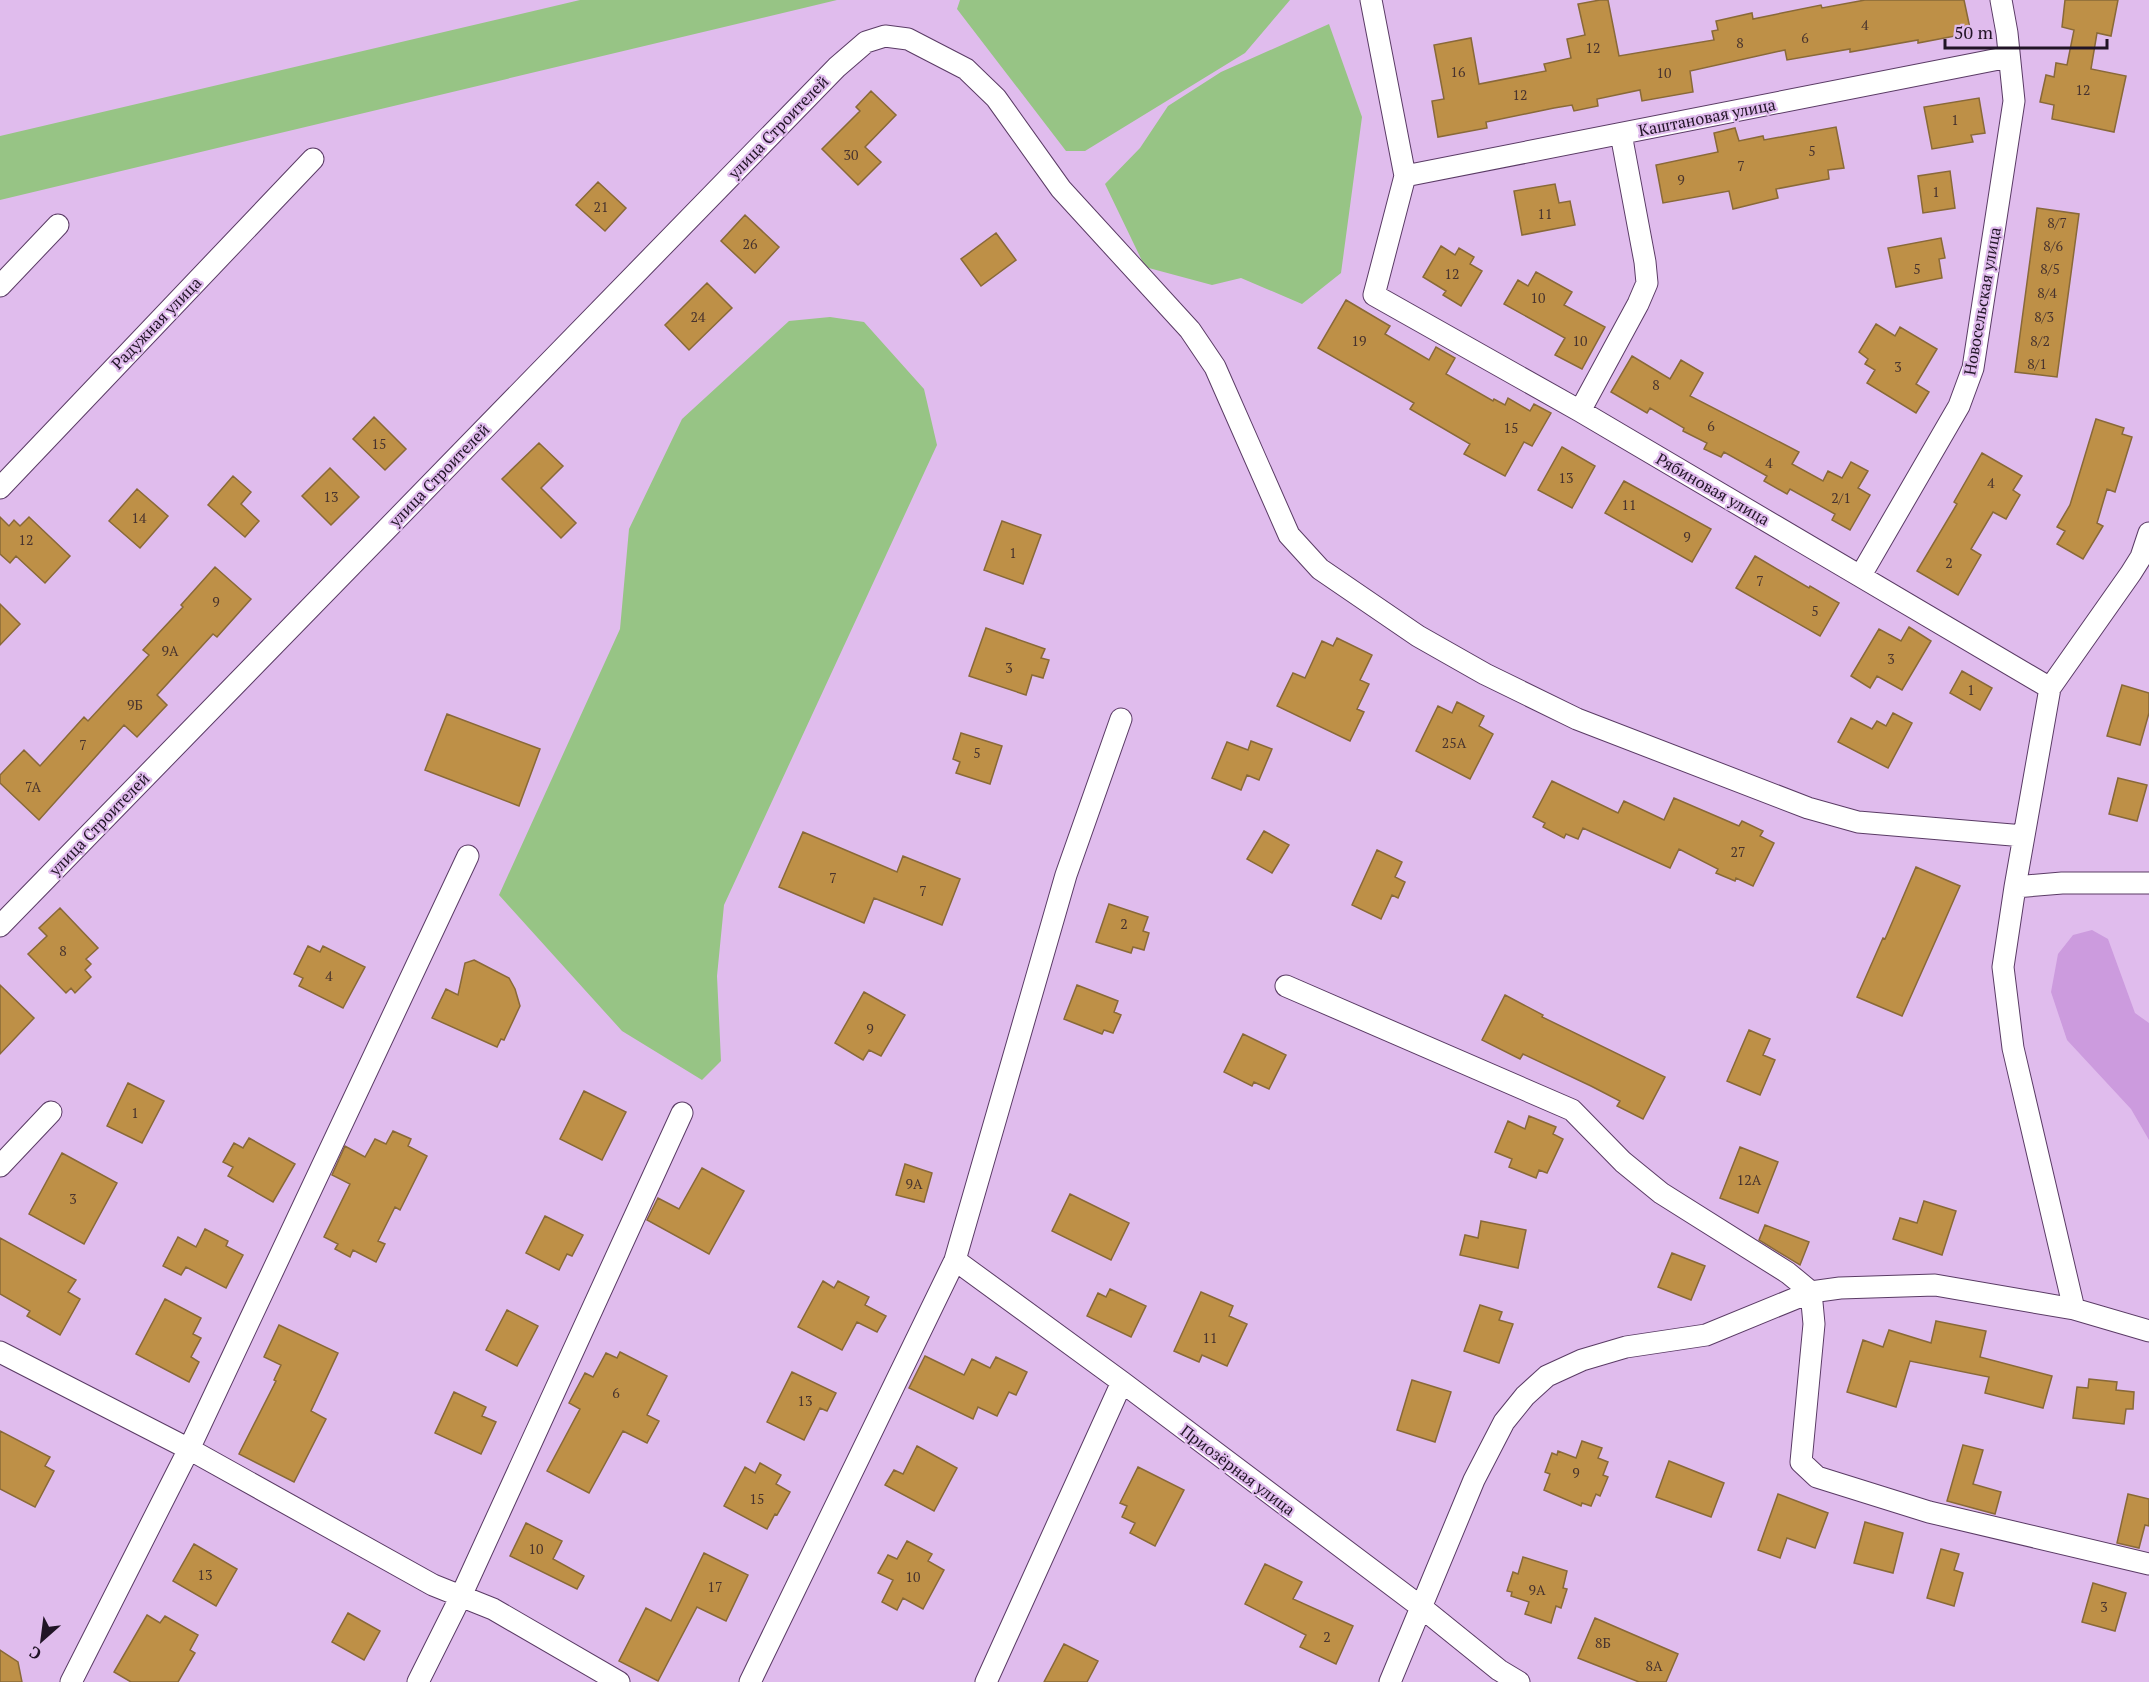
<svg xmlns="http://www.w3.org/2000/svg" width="2149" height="1682" viewBox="0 0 2149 1682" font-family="'PT Serif',serif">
<rect width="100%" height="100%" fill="#e0bced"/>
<path fill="#97c485" d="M 580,0 L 837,0 L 0,200 L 0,136 Z
M 960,0 L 1290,0 L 1245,53 L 1085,151 L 1066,151 L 957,9 Z
M 1329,24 L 1362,117 L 1341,273 L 1302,304 L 1241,278 L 1212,285 L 1145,267 L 1105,184 L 1140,148 L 1168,106 L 1221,72 Z
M 830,317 L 864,322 L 924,389 L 937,445 L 724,905 L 717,976 L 721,1061 L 702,1080 L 622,1031 L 499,895 L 620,629 L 629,529 L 682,419 L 789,321 Z"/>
<path fill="#cc9bde" d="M 2092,930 L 2108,939 L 2135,1013 L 2149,1023 L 2149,1140 L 2131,1109 L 2067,1040 L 2051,992 L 2058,954 L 2073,935 Z"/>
<path fill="#be9047" stroke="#896938" stroke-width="1.5" d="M 1600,0 L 1608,0 L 1619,56 L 1714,40 L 1712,31 L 1718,30 L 1716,21 L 1752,13 L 1753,19 L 1821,5 L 1822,8 L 1865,0 L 1964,0 L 1971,33 L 1918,43 L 1918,40 L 1850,52 L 1850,49 L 1787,60 L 1785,50 L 1690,71 L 1693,92 L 1642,101 L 1640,90 L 1597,99 L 1598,106 L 1574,111 L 1572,105 L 1554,108 L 1486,122 L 1487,128 L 1438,137 L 1432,101 L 1444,99 L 1434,45 L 1471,38 L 1479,84 L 1546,71 L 1544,64 L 1571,58 L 1567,39 L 1585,35 L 1578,4 Z
M 2065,0 L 2118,0 L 2111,36 L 2097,33 L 2091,69 L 2126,76 L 2114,132 L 2052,119 L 2054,105 L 2040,102 L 2046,75 L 2054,77 L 2056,63 L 2067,65 L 2074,30 L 2062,27 Z
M 871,91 L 896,115 L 865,147 L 881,162 L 858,185 L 822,149 L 860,111 L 856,107 Z
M 1979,98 L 1985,133 L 1971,135 L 1973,142 L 1932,149 L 1924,107 Z
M 1836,127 L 1844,168 L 1828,170 L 1829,179 L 1776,189 L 1778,198 L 1733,209 L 1729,191 L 1663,203 L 1656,165 L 1718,152 L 1714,133 L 1735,128 L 1739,141 L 1763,136 L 1764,140 Z
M 1950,171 L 1955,208 L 1923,213 L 1918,176 Z
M 598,182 L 626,208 L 605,231 L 576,205 Z
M 1555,184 L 1559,203 L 1570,201 L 1575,225 L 1522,235 L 1514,191 Z
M 2037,208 L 2079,214 L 2057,377 L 2015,372 Z
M 745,215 L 779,247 L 755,273 L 721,241 Z
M 996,233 L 1016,260 L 981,286 L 961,259 Z
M 1941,238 L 1945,258 L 1939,259 L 1942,278 L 1896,287 L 1888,248 Z
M 1441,246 L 1455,255 L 1459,248 L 1474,257 L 1470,264 L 1482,271 L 1461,306 L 1443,295 L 1446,291 L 1423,277 Z
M 1536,272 L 1572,292 L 1564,305 L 1605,327 L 1582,369 L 1555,355 L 1565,338 L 1504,304 L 1518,280 L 1528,286 Z
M 707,283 L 732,308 L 689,350 L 665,325 Z
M 1346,300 L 1390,326 L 1385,334 L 1429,360 L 1436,347 L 1455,358 L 1446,374 L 1493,401 L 1494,399 L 1505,405 L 1508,398 L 1530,411 L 1534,404 L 1551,413 L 1532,446 L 1524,442 L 1505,476 L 1464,454 L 1470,444 L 1410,409 L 1414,403 L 1318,348 Z
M 1876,324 L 1895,336 L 1900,327 L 1937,349 L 1916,384 L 1929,392 L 1916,413 L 1867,383 L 1875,370 L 1865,364 L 1868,359 L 1859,352 Z
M 1632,356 L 1670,379 L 1681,360 L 1703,373 L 1690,396 L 1799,452 L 1792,464 L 1823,481 L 1828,471 L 1842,478 L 1851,462 L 1868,471 L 1858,488 L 1870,495 L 1850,530 L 1832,520 L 1835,514 L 1790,489 L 1787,494 L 1764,481 L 1767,476 L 1724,452 L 1721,457 L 1704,449 L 1707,443 L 1683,431 L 1684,428 L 1650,408 L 1647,413 L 1611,392 Z
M 374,417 L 406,449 L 385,470 L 353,439 Z
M 2096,419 L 2124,428 L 2122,434 L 2132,437 L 2115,492 L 2107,489 L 2097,523 L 2103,526 L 2083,559 L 2057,544 L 2065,531 L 2057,527 L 2070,505 Z
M 539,443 L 563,466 L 541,488 L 576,523 L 561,538 L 502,479 Z
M 1562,447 L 1595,466 L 1572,508 L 1538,490 Z
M 1982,453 L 2022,476 L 2013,490 L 2020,495 L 2006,519 L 1993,512 L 1971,549 L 1981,555 L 1958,595 L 1917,571 L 1957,504 L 1954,502 Z
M 330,468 L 359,497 L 331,525 L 302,496 Z
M 233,476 L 251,492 L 241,504 L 259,521 L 245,537 L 208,505 Z
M 1624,481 L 1711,529 L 1692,562 L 1605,513 Z
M 137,489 L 168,516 L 140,548 L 109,521 Z
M 0,517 L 9,526 L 14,520 L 20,526 L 29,517 L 70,556 L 45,583 L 16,556 L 10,563 L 0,554 Z
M 1002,521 L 1041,535 L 1023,584 L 984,570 Z
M 1755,556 L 1809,588 L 1810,586 L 1839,603 L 1820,636 L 1736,588 Z
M 215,567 L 251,599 L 217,637 L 213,634 L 157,695 L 167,705 L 137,737 L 124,725 L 39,820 L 0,783 L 0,775 L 24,750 L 40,766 L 84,717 L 88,721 L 149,655 L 143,650 L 183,607 L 181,605 Z
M 0,604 L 20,624 L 0,645 Z
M 1909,627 L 1931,641 L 1902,690 L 1877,676 L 1870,688 L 1851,676 L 1879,629 L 1901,641 Z
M 986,628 L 1045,649 L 1041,658 L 1049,660 L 1043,678 L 1032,675 L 1026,695 L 969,676 Z
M 1337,638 L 1372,655 L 1360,680 L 1369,684 L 1357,709 L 1364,712 L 1350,741 L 1277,706 L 1293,673 L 1305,678 L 1322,641 L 1333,646 Z
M 1962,671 L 1992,688 L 1980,710 L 1950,693 Z
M 2122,685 L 2149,693 L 2149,713 L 2140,745 L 2107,736 Z
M 1457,702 L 1484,716 L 1479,726 L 1493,734 L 1470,779 L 1416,751 L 1438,706 L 1452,713 Z
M 1893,713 L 1912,723 L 1888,768 L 1838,742 L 1851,718 L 1872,729 L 1877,721 L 1886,726 Z
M 447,714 L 540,749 L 519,806 L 425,770 Z
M 961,733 L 1002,746 L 990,784 L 956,773 L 960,762 L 953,759 Z
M 1251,741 L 1272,749 L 1259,780 L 1247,775 L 1241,790 L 1212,778 L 1227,742 L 1248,750 Z
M 2118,778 L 2147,785 L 2137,821 L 2109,814 Z
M 1552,781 L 1618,813 L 1624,801 L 1664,820 L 1674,798 L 1739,826 L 1742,821 L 1763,831 L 1760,836 L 1774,843 L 1753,886 L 1736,878 L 1735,881 L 1716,873 L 1718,869 L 1679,849 L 1670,868 L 1583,828 L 1578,839 L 1566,834 L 1564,838 L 1543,827 L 1545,823 L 1533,817 Z
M 1264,831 L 1289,845 L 1272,873 L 1247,859 Z
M 803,832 L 897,872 L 903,856 L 960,879 L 942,925 L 874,898 L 864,923 L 779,887 Z
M 1377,850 L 1402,862 L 1395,877 L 1405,882 L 1398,898 L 1392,895 L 1381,919 L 1352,905 Z
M 1916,867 L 1960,886 L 1902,1016 L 1857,997 L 1883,938 L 1885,939 Z
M 1109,904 L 1148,917 L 1143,931 L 1149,933 L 1144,950 L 1133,947 L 1131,953 L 1096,942 Z
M 60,908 L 98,948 L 86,959 L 91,964 L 85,970 L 91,977 L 75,993 L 71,988 L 66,993 L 28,954 L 47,936 L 39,928 Z
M 308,946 L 320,952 L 323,946 L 365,967 L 343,1008 L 299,986 L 303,978 L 294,974 Z
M 474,960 L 509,978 L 515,989 L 520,1006 L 504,1040 L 501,1039 L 497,1047 L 432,1018 L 446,989 L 458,995 L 465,963 Z
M 0,985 L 34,1018 L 0,1054 Z
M 1077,985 L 1118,1001 L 1114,1012 L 1121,1015 L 1113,1033 L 1104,1030 L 1102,1034 L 1064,1019 Z
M 864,992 L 905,1015 L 881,1056 L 869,1050 L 863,1060 L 835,1043 Z
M 1505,995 L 1543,1015 L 1542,1017 L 1665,1077 L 1643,1119 L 1617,1106 L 1620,1101 L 1591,1086 L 1523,1054 L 1520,1059 L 1482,1040 Z
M 1749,1030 L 1770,1039 L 1763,1055 L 1775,1060 L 1760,1095 L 1727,1081 Z
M 1243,1034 L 1286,1055 L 1269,1089 L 1254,1082 L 1252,1086 L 1224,1072 Z
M 128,1083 L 164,1101 L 142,1143 L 107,1126 Z
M 584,1091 L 626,1112 L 602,1160 L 560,1139 Z
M 1529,1116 L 1556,1127 L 1553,1134 L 1563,1139 L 1547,1173 L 1539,1170 L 1536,1178 L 1509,1167 L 1512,1159 L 1495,1152 L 1508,1121 L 1525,1129 Z
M 393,1131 L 411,1139 L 408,1146 L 427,1156 L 400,1210 L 395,1207 L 378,1241 L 385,1244 L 376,1262 L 353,1250 L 350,1257 L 335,1249 L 338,1244 L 324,1237 L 350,1184 L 332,1175 L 345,1146 L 365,1157 L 375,1139 L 386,1144 Z
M 249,1138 L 295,1164 L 273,1202 L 228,1176 L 233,1167 L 223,1162 L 234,1143 L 243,1148 Z
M 1740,1147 L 1778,1162 L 1758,1213 L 1720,1198 Z
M 62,1153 L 117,1183 L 84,1244 L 29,1214 Z
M 905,1164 L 932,1173 L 924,1202 L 896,1195 Z
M 702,1168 L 744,1191 L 709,1254 L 647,1220 L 658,1198 L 679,1209 Z
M 1070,1194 L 1129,1223 L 1111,1260 L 1052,1231 Z
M 1924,1201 L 1956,1211 L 1942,1255 L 1893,1239 L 1900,1218 L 1917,1223 Z
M 545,1216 L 583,1235 L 572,1256 L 567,1254 L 559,1270 L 526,1253 Z
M 1481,1221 L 1526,1230 L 1518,1268 L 1460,1255 L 1465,1235 L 1478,1238 Z
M 1765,1225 L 1809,1242 L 1800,1265 L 1759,1240 Z
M 205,1229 L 228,1241 L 226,1246 L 243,1255 L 226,1288 L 186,1267 L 181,1275 L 163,1266 L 178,1237 L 196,1247 Z
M 0,1238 L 76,1280 L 68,1292 L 80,1299 L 60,1335 L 27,1316 L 30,1311 L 0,1294 Z
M 1672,1253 L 1705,1266 L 1691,1300 L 1658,1287 Z
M 823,1281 L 834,1288 L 838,1281 L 869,1297 L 865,1305 L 886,1316 L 877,1332 L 857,1322 L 842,1350 L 798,1327 Z
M 1110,1289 L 1146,1306 L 1131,1337 L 1087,1316 L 1098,1293 L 1106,1297 Z
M 1201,1292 L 1233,1306 L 1229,1316 L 1247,1324 L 1227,1366 L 1202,1355 L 1199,1362 L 1174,1351 Z
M 165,1299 L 201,1318 L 193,1334 L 201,1338 L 191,1357 L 199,1362 L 189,1382 L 136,1354 Z
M 1480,1305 L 1502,1312 L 1499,1320 L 1513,1324 L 1499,1363 L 1464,1351 Z
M 507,1310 L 538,1326 L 517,1366 L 486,1350 Z
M 1936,1321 L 1986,1331 L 1980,1357 L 2052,1376 L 2043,1408 L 1985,1393 L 1989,1377 L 1910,1361 L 1896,1407 L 1847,1392 L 1863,1340 L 1883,1347 L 1889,1330 L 1931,1343 Z
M 279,1325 L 338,1353 L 311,1411 L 326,1419 L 294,1482 L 239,1454 L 276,1381 L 274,1380 L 281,1365 L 264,1357 Z
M 620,1352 L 667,1376 L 647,1415 L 659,1421 L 647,1443 L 623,1431 L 589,1493 L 547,1471 L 580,1409 L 569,1403 L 585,1373 L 593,1377 L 606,1353 L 617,1358 Z
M 925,1356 L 964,1375 L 972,1359 L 990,1368 L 996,1357 L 1027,1372 L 1016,1395 L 1009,1392 L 997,1416 L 978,1407 L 973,1419 L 909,1388 Z
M 792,1372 L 836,1393 L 827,1411 L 820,1408 L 804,1440 L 767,1422 Z
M 2089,1379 L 2117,1382 L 2116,1390 L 2134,1392 L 2133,1409 L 2126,1409 L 2124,1424 L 2073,1418 L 2077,1387 L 2088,1388 Z
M 1412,1380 L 1451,1392 L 1435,1442 L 1397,1430 Z
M 454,1392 L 486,1407 L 482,1416 L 496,1422 L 481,1454 L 435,1433 Z
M 0,1431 L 50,1457 L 45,1466 L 54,1471 L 35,1507 L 0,1489 Z
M 1582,1441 L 1602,1448 L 1598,1458 L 1608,1462 L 1603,1475 L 1608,1477 L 1600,1496 L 1596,1494 L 1591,1506 L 1582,1503 L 1581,1506 L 1544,1490 L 1550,1474 L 1545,1472 L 1552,1453 L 1557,1455 L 1558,1451 L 1576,1458 Z
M 1963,1445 L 1983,1450 L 1973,1484 L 2001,1492 L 1995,1514 L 1947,1501 Z
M 917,1446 L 957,1468 L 934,1511 L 885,1485 L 894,1470 L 903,1474 Z
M 1669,1461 L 1724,1483 L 1711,1517 L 1656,1497 Z
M 760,1463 L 781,1475 L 776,1484 L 790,1492 L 777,1515 L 775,1514 L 767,1529 L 724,1506 L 745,1467 L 755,1473 Z
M 1138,1467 L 1184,1490 L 1155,1546 L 1130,1533 L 1135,1523 L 1122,1517 L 1127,1506 L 1120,1503 Z
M 1778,1494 L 1828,1513 L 1815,1548 L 1787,1538 L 1780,1558 L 1758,1550 Z
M 2128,1494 L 2149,1499 L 2149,1526 L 2145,1525 L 2139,1548 L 2117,1543 Z
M 1865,1522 L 1903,1533 L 1893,1573 L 1854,1563 Z
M 526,1523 L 562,1541 L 553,1559 L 584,1576 L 577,1589 L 510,1556 Z
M 907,1541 L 932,1554 L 928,1561 L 944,1570 L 923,1609 L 903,1598 L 897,1610 L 882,1602 L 893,1580 L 878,1573 L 888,1555 L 897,1559 Z
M 194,1544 L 237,1569 L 216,1606 L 173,1581 Z
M 1941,1549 L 1959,1554 L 1954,1570 L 1963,1573 L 1954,1606 L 1927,1598 Z
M 704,1553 L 748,1575 L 726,1621 L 697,1607 L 658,1681 L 619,1661 L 646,1608 L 671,1621 Z
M 1523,1557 L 1567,1571 L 1563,1588 L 1567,1589 L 1561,1608 L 1556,1606 L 1551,1623 L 1525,1614 L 1529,1602 L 1511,1596 L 1512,1592 L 1507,1591 L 1513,1572 L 1518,1574 Z
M 1265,1564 L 1302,1582 L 1293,1599 L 1353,1626 L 1336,1664 L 1300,1647 L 1306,1635 L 1245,1604 Z
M 2093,1583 L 2126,1593 L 2115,1631 L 2082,1622 Z
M 348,1613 L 380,1631 L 364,1660 L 332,1642 Z
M 147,1615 L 160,1623 L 165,1616 L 198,1635 L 190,1650 L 195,1653 L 178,1682 L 131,1682 L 114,1672 Z
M 1595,1618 L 1678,1654 L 1666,1682 L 1639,1682 L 1578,1658 Z
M 1064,1644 L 1098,1661 L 1087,1682 L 1044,1682 Z
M 0,1650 L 18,1662 L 22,1682 L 0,1682 Z"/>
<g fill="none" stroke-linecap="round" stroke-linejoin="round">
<g stroke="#5a3b65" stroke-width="23">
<path id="minor" d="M 1371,0 L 1405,176 L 1374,295 L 1580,411 L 2050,688
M 1405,176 L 2009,57
M 0,286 L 58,225
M 1580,411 L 1638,304 L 1647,283 L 1645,262 L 1621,134
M 0,488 L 313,159
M 2149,533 L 2141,557 L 2131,573 L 2050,688 L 2015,887 L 2003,967 L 2013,1048 L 2074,1309 L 2149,1331
M 1861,575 L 1959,406 L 1973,368 L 2014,101 L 2007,33 L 2001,0
M 2015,887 L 2062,883 L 2149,883
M 0,926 L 837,67 L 866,42 L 885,36 L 908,39 L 966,69 L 996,98 L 1061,189 L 1190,330 L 1215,367 L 1289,535 L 1320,569 L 1418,636 L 1485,674 L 1577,719 L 1808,808 L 1858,822 L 2024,836
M 1286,986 L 1572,1110 L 1623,1162 L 1661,1193 L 1788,1273 L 1811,1292 L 1814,1324 L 1801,1462 L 1817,1477 L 1929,1512 L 2149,1564
M 0,1166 L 51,1112
M 955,1260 L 1122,1382 L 1421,1607 L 1499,1670 L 1519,1682
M 0,1352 L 189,1449 L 433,1585 L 493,1609 L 619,1682
M 71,1682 L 189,1449 L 468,856
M 418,1682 L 461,1596 L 682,1113
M 750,1682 L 955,1260 L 1066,875 L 1121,719
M 986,1682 L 1122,1382
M 1390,1682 L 1474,1480 L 1504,1422 L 1525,1396 L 1547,1376 L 1582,1360 L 1626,1347 L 1706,1335 L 1811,1292 L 1840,1288 L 1935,1285 L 2074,1309"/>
</g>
<use href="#minor" stroke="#fff" stroke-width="21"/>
</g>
<g text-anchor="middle" stroke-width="4.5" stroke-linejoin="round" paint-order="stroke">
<g font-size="14" fill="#48332e">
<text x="1865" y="30">4</text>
<text x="1805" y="43">6</text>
<text x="1740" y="48">8</text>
<text x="1593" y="53">12</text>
<text x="1458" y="77">16</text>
<text x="1664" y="78">10</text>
<text x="2083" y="95">12</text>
<text x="1520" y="100">12</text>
<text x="1955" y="125">1</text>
<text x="1812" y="156">5</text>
<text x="851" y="160">30</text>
<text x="1741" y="171">7</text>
<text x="1681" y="185">9</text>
<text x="1936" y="197">1</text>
<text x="601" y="212">21</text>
<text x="1545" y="219">11</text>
<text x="2057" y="228">8/7</text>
<text x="750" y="249">26</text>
<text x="2053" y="251">8/6</text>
<text x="1917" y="274">5</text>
<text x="2050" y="274">8/5</text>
<text x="1452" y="279">12</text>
<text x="2047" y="298">8/4</text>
<text x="1538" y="303">10</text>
<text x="698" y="322">24</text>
<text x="2044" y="322">8/3</text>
<text x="1359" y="346">19</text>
<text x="1580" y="346">10</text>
<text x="2040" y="346">8/2</text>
<text x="2037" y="369">8/1</text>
<text x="1898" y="372">3</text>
<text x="1656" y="390">8</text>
<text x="1711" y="431">6</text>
<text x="1511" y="433">15</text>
<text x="379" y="449">15</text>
<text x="1769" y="468">4</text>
<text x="1566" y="483">13</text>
<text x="1991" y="488">4</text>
<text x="331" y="502">13</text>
<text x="1841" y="503">2/1</text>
<text x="1629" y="510">11</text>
<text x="139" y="523">14</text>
<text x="1687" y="542">9</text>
<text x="26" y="545">12</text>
<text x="1013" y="558">1</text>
<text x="1949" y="568">2</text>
<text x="1760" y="586">7</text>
<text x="216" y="607">9</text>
<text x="1815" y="616">5</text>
<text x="170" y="656">9А</text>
<text x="1891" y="664">3</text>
<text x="1009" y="673">3</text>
<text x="1971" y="695">1</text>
<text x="135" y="710">9Б</text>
<text x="1454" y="748">25А</text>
<text x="83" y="750">7</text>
<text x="977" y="758">5</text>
<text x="33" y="792">7А</text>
<text x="1738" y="857">27</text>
<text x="833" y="883">7</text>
<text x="923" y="896">7</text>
<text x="1124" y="929">2</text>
<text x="63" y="956">8</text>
<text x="329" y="981">4</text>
<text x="870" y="1034">9</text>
<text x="135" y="1118">1</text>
<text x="1749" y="1185">12А</text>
<text x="914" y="1189">9А</text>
<text x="73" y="1204">3</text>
<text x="1210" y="1343">11</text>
<text x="616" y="1398">6</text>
<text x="805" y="1406">13</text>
<text x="1576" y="1478">9</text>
<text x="757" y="1504">15</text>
<text x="536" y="1554">10</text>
<text x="205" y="1580">13</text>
<text x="913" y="1582">10</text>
<text x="715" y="1592">17</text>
<text x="1537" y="1595">9А</text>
<text x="2104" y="1612">3</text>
<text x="1327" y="1642">2</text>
<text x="1603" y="1648">8Б</text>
<text x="1654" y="1671">8А</text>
</g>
<g font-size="16" fill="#211426" stroke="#e0bced">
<text transform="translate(1707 117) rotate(-11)" y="6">Каштановая улица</text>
<text transform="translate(778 127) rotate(-46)" y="6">улица Строителей</text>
<text transform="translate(1982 301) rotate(-80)" y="6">Новосельская улица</text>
<text transform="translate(156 323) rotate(-46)" y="6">Радужная улица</text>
<text transform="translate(439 475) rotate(-46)" y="6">улица Строителей</text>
<text transform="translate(1713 489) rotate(30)" y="6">Рябиновая улица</text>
<text transform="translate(99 824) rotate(-46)" y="6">улица Строителей</text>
<text transform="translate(1238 1470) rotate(37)" y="6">Приозёрная улица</text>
</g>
</g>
<g transform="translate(42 1640) rotate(208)" stroke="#e0bced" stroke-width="4.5" paint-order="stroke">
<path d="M0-4.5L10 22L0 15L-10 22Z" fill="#211426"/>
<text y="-9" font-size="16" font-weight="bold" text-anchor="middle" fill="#211426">С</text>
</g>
<path d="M1945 39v9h162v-9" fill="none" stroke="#211426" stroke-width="3"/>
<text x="1954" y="39" font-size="18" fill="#211426" stroke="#e0bced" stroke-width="4.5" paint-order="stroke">50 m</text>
</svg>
